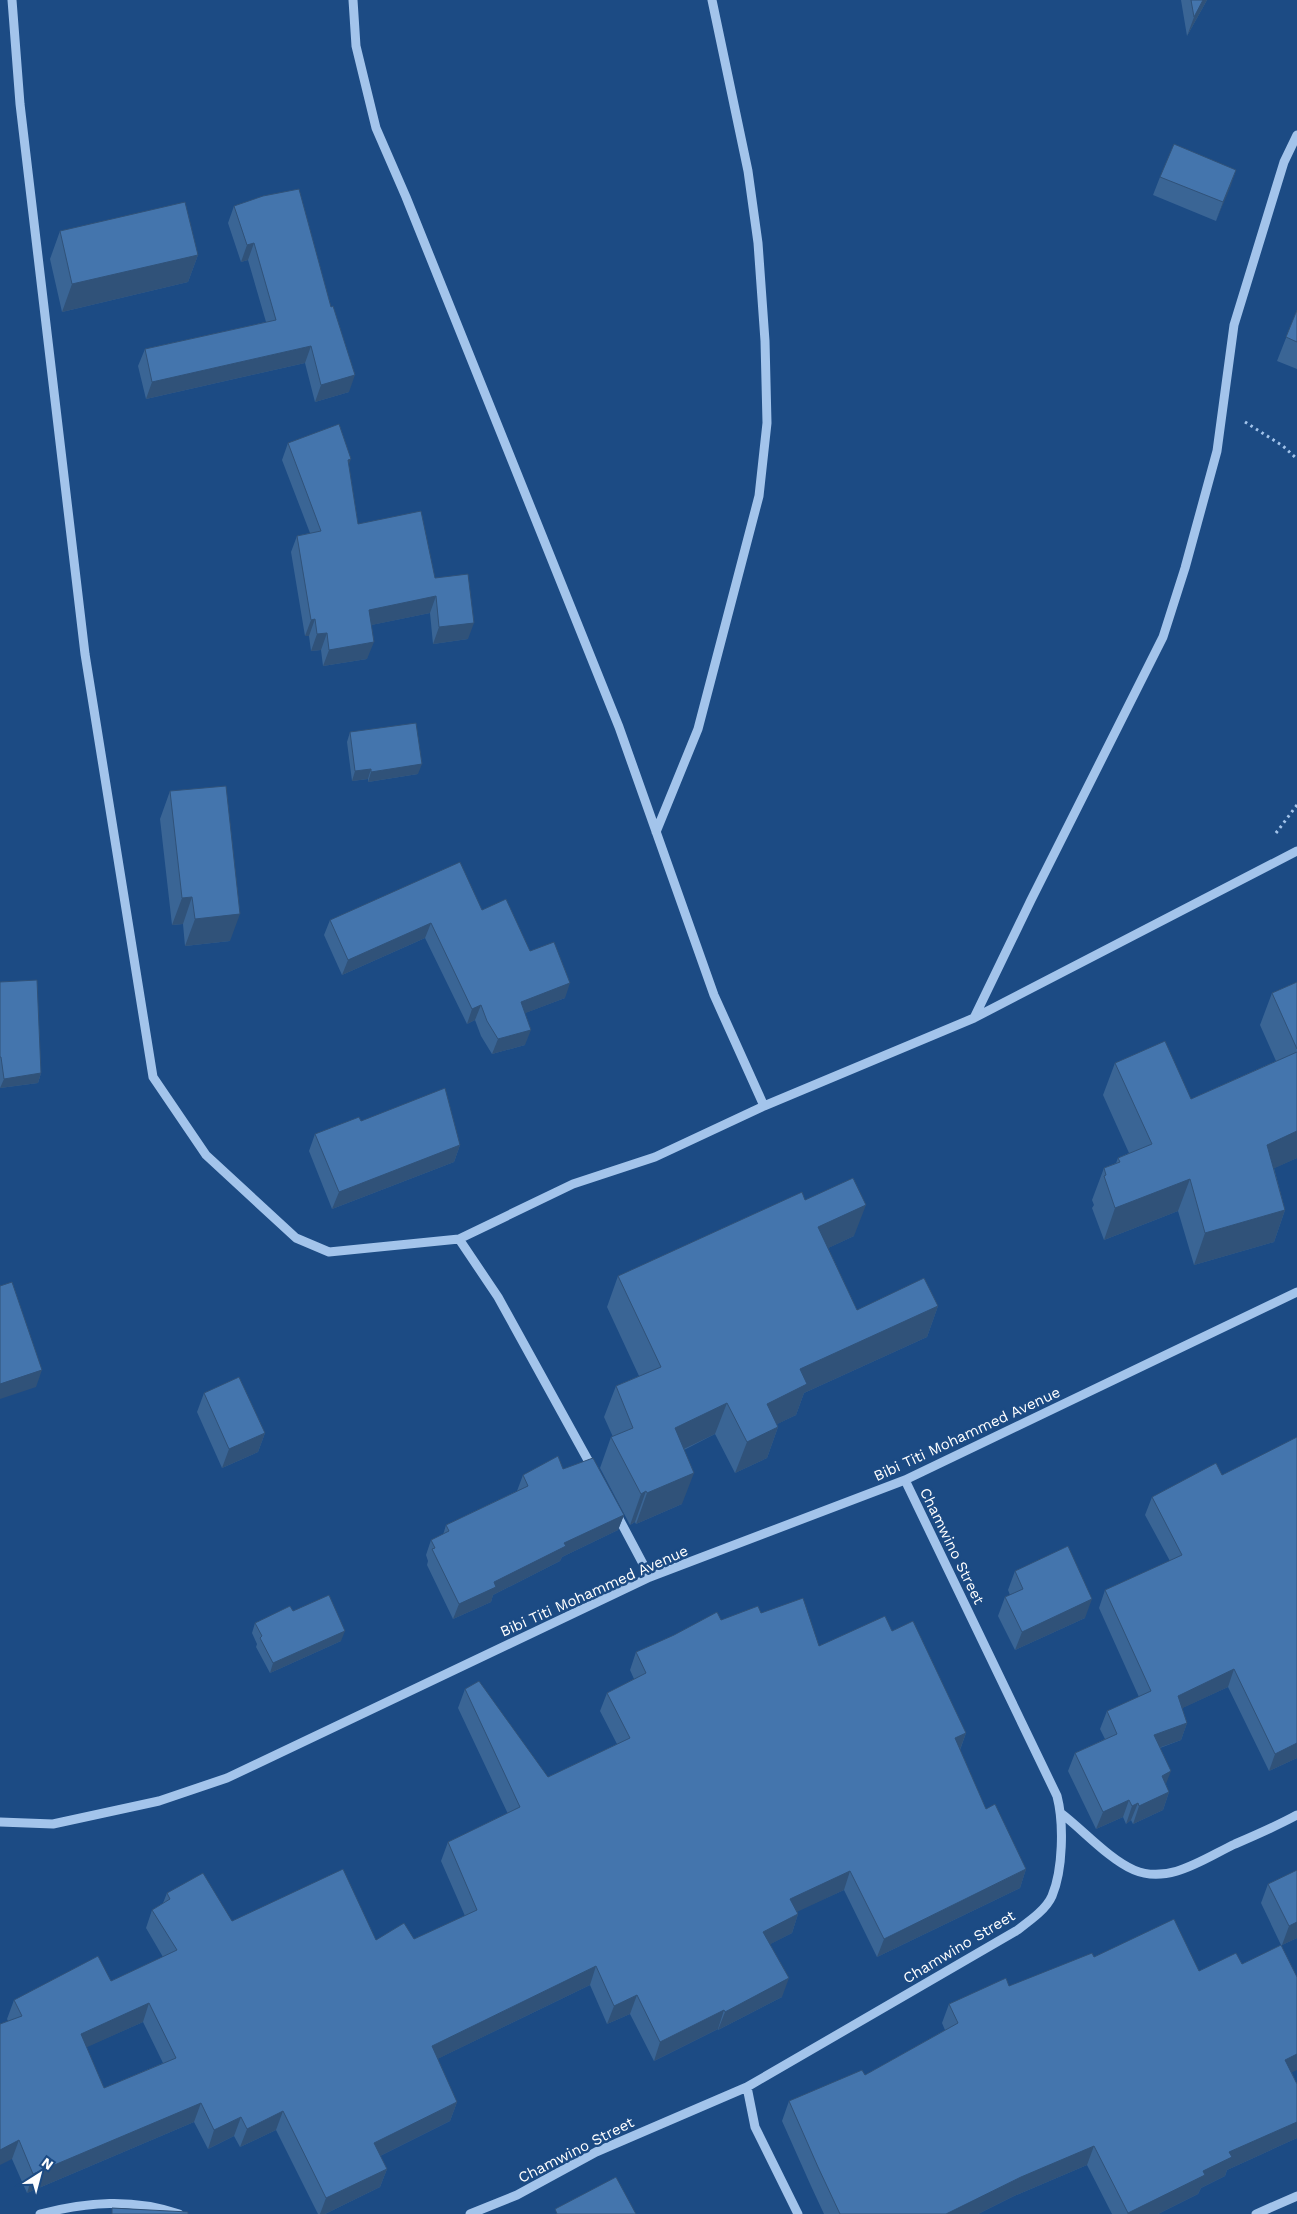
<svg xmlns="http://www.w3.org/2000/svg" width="1297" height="2214" viewBox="0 0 1297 2214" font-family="'Work Sans',sans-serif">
<rect width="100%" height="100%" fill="#1c4b84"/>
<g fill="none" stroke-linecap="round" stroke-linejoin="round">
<path stroke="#a3c4eb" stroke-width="3" stroke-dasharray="2.5 4" stroke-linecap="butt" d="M 1245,422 L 1283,446 L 1297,459
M 1276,833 L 1297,805"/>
<path stroke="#a3c4eb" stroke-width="9" d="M 12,0 L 20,104 L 85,654 L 153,1077 L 206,1155 L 296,1238 L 329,1252 L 459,1239 L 573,1184 L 655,1157 L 764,1106 L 974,1018 L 1297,851
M 353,0 L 356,46 L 376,128 L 406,197 L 619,727 L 714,995 L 764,1106
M 656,832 L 698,729 L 759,496 L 767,423 L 765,341 L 758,243 L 748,171 L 712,0
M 974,1018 L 1031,900 L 1163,637 L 1185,568 L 1217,451 L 1234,325 L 1284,162 L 1297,135
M 459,1239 L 498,1297 L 594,1471
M 616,1513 L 650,1577
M 1062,1814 C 1084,1831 1109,1859 1134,1870 C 1169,1885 1205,1858 1235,1844 C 1256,1835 1277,1826 1297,1815
M 0,1822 L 53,1824 L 159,1801 L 227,1778 L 650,1577 L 905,1480 L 1297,1292
M 747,2087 L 755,2127 L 798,2214
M 40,2214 C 87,2202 132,2198 179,2214
M 470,2214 L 517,2195 L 596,2152 L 747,2087 L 1016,1931 C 1028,1922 1046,1910 1052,1896 C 1063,1870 1064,1823 1057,1796 L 905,1480
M 1256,2214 L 1297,2196"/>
</g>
<path fill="#3a6595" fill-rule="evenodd" d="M 1181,0 L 1207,0 L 1187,36 Z
M 1236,170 L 1216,221 L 1153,195 L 1160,177 Z
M 234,206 L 349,392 L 315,402 L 305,363 L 146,399 L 138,366 L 145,349 L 266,322 L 248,260 L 241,262 L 228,223 Z
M 60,231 L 198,255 L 188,282 L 62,312 L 50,259 Z
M 1297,310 L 1297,369 L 1277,361 Z
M 288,443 L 349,467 L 358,524 L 435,578 L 468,639 L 433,644 L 430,613 L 371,625 L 367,659 L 323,666 L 321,650 L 311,651 L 309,636 L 305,636 L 291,552 L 297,536 L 310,533 L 282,460 Z
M 350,732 L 418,774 L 368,782 L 368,779 L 352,781 L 347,742 Z
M 170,791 L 230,941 L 185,946 L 183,924 L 172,925 L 160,819 Z
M 482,910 L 530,951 L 565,998 L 525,1013 L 525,1045 L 492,1054 L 481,1036 L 475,1020 L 467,1024 L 425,938 L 342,975 L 324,935 L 330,920 Z
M 0,982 L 41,1073 L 38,1083 L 0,1088 Z
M 1297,982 L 1297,1158 L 1274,1168 L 1285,1210 L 1274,1242 L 1194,1265 L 1178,1211 L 1104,1240 L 1092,1208 L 1094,1205 L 1092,1200 L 1104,1168 L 1116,1163 L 1118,1158 L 1129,1153 L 1103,1095 L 1115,1063 L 1191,1099 L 1276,1061 L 1260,1025 L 1272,993 Z
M 315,1134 L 460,1145 L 454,1162 L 332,1209 L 309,1151 Z
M 805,1200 L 854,1236 L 828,1248 L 857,1310 L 938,1306 L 927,1337 L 804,1393 L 796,1415 L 777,1424 L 778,1427 L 767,1458 L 735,1473 L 715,1434 L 684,1450 L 682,1504 L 636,1524 L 635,1522 L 630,1525 L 600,1468 L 611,1437 L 613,1437 L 604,1417 L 616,1386 L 639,1376 L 607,1307 L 618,1276 Z
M 204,1393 L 265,1433 L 258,1452 L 222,1468 L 197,1412 Z
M 563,1469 L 624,1515 L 618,1530 L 562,1557 L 560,1561 L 493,1595 L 491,1602 L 453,1619 L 427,1565 L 428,1561 L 426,1555 L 431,1540 L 443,1535 L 446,1525 L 517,1491 L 523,1475 Z
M 1152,1497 L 1297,1758 L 1269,1771 L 1228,1687 L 1182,1708 L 1187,1723 L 1181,1740 L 1160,1748 L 1166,1785 L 1169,1792 L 1163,1810 L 1133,1824 L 1131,1820 L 1126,1824 L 1123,1817 L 1096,1829 L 1068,1771 L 1075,1753 L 1105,1739 L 1100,1729 L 1107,1711 L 1139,1697 L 1099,1608 L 1105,1590 L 1170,1561 L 1145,1515 Z
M 1015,1571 L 1085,1618 L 1015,1650 L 998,1616 L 1005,1597 L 1010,1595 L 1008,1590 Z
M 293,1611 L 341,1641 L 270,1673 L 256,1647 L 257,1644 L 252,1633 L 255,1623 Z
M 761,1613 L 819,1646 L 892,1631 L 966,1733 L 960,1750 L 986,1809 L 1026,1869 L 1020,1888 L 877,1957 L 844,1890 L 797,1911 L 798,1914 L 792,1933 L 770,1944 L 782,1997 L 718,2030 L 718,2029 L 654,2061 L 630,2014 L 607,2024 L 590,1985 L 437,2059 L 457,2102 L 450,2121 L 380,2156 L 387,2169 L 380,2187 L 325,2214 L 318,2214 L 276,2130 L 240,2147 L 234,2136 L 208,2149 L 194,2122 L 27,2193 L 12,2159 L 8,2021 L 7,2019 L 14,2000 L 111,1981 L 163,1957 L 146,1928 L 152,1910 L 163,1903 L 167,1893 L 232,1921 L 376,1940 L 414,1939 L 465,1916 L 441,1861 L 448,1842 L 508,1814 L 458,1708 L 465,1689 L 548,1777 L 617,1744 L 600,1711 L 607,1693 L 634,1679 L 630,1670 L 636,1652 L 721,1620 ZM 143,2022 L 163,2063 L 104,2088 L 86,2047 Z
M 1268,1884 L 1297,1938 L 1282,1945 L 1292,2073 L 1297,2084 L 1297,2138 L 1227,2170 L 1225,2176 L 1201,2188 L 1198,2194 L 1158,2214 L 1112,2214 L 1087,2165 L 1014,2196 L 978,2214 L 824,2214 L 811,2186 L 782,2121 L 789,2101 L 865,2075 L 945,2030 L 942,2023 L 949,2004 L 1009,1986 L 1094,1957 L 1199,1971 L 1242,1964 L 1281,1945 L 1261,1903 Z"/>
<path fill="#305279" d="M 1203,0 L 1207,0 L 1187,36 L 1194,17 Z
M 1236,170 L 1230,188 L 1216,221 L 1223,202 Z
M 254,243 L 248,260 L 241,262 L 247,245 Z
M 198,255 L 188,282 L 62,312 L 72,284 Z
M 311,346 L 305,363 L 146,399 L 152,382 Z
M 355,375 L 349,392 L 315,402 L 321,385 Z
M 351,459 L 345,476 L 348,460 Z
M 436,596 L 430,613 L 362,627 L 369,610 Z
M 315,619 L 309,636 L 305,636 L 311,620 Z
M 474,623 L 468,639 L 433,644 L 439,627 Z
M 327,633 L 321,650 L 311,651 L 317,634 Z
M 374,642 L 367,659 L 323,666 L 329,650 Z
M 422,764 L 418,774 L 368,782 L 371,772 Z
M 371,769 L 368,779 L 352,781 L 355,771 Z
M 192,897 L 183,924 L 172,925 L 182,898 Z
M 240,914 L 230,941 L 185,946 L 195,919 Z
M 431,923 L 425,938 L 342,975 L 348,960 Z
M 570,983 L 565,998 L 515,1017 L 521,1002 Z
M 481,1005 L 475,1020 L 467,1024 L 472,1009 Z
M 531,1030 L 525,1045 L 492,1054 L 498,1039 Z
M 41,1073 L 38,1083 L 0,1088 L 4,1079 Z
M 1297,1131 L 1297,1158 L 1255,1177 L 1267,1145 Z
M 460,1145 L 454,1162 L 332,1209 L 339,1192 Z
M 1190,1179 L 1178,1211 L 1104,1240 L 1115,1208 Z
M 866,1205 L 854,1236 L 807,1258 L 818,1227 Z
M 1285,1210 L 1274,1242 L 1194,1265 L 1205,1233 Z
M 938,1306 L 927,1337 L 804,1393 L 796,1415 L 755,1435 L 767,1404 L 800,1369 Z
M 42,1370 L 36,1387 L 0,1399 L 0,1384 Z
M 727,1403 L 715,1434 L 663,1459 L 675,1428 Z
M 778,1427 L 767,1458 L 735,1473 L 747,1442 Z
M 265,1433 L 258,1452 L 222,1468 L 229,1449 Z
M 694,1473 L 682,1504 L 636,1524 L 647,1493 Z
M 646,1491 L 635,1522 L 630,1525 L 641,1494 Z
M 624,1515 L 618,1530 L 562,1557 L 560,1561 L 493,1595 L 491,1602 L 453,1619 L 459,1604 L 494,1582 L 564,1543 Z
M 1092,1599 L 1085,1618 L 1015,1650 L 1022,1632 Z
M 345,1631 L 341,1641 L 270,1673 L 273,1663 Z
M 1234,1669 L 1228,1687 L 1172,1713 L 1178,1696 Z
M 1187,1723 L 1181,1740 L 1147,1752 L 1154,1735 Z
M 966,1733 L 959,1752 L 955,1738 Z
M 1297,1741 L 1297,1758 L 1269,1771 L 1275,1754 Z
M 1171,1771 L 1164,1789 L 1162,1776 Z
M 1169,1792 L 1163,1810 L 1133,1824 L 1139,1806 Z
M 1129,1800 L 1123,1817 L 1096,1829 L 1103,1812 Z
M 1138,1803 L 1131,1820 L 1126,1824 L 1132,1806 Z
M 1026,1869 L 1020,1888 L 877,1957 L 884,1939 Z
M 850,1871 L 844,1890 L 784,1918 L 790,1899 Z
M 798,1914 L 792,1933 L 757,1951 L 763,1932 Z
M 1297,1922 L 1297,1938 L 1282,1945 L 1289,1926 Z
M 596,1966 L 590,1985 L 425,2065 L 432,2046 Z
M 789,1978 L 782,1997 L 718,2030 L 725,2012 Z
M 637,1995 L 630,2014 L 607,2024 L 614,2006 Z
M 149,2003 L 143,2022 L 74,2053 L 81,2034 Z
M 724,2010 L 718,2029 L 654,2061 L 660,2042 Z
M 1297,2054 L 1297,2070 L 1278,2079 L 1285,2060 Z
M 457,2102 L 450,2121 L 368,2162 L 374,2143 Z
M 201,2103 L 194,2122 L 27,2193 L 33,2174 Z
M 283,2111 L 276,2130 L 240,2147 L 247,2129 Z
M 241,2117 L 234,2136 L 208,2149 L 214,2130 Z
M 1297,2122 L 1297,2138 L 1227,2170 L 1225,2176 L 1201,2188 L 1198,2194 L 1158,2214 L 1127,2214 L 1128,2213 L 1203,2171 L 1229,2152 Z
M 19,2140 L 12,2159 L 0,2165 L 0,2150 Z
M 1094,2146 L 1087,2165 L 1014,2196 L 978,2214 L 946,2214 L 1021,2177 Z
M 387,2169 L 380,2187 L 325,2214 L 320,2214 L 326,2198 Z"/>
<path fill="#4475ad" stroke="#305279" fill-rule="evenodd" d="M 1191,0 L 1203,0 L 1194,17 Z
M 1174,144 L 1236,170 L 1223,202 L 1160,177 Z
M 299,189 L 331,307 L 333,306 L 355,375 L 321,385 L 311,346 L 152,382 L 145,349 L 276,320 L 254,243 L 247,245 L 234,206 L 263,196 Z
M 185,202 L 198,255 L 72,284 L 60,231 Z
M 1297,310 L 1297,342 L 1286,337 Z
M 339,424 L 351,459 L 348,460 L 358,524 L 421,511 L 435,578 L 468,574 L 474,623 L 439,627 L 436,596 L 369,610 L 374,642 L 329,650 L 327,633 L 317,634 L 315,619 L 311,620 L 297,536 L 321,531 L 288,443 Z
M 416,723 L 422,764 L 371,772 L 371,769 L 355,771 L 350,732 Z
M 226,786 L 240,914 L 195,919 L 192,897 L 182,898 L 170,791 Z
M 460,862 L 482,910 L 506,899 L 530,951 L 554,942 L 570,983 L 521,1002 L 531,1030 L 498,1039 L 487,1021 L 481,1005 L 472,1009 L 431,923 L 348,960 L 330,920 Z
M 37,980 L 41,1073 L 4,1079 L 1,1057 L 0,1057 L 0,982 Z
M 1297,982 L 1297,1049 L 1272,993 Z
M 1165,1041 L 1191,1099 L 1297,1052 L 1297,1131 L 1267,1145 L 1285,1210 L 1205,1233 L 1190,1179 L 1115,1208 L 1104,1176 L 1106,1175 L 1104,1168 L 1120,1162 L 1118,1158 L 1152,1144 L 1115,1063 Z
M 445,1088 L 460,1145 L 339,1192 L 315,1134 L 359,1117 L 361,1121 Z
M 853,1178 L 866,1205 L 818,1227 L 857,1310 L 924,1278 L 938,1306 L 800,1369 L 807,1384 L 767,1404 L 778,1427 L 747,1442 L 727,1403 L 675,1428 L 694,1473 L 647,1493 L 646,1491 L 641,1494 L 611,1437 L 633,1428 L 616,1386 L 661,1367 L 618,1276 L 802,1192 L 805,1200 Z
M 12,1282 L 42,1370 L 0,1384 L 0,1286 Z
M 239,1377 L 265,1433 L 229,1449 L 204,1393 Z
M 1297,1437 L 1297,1743 L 1275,1754 L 1234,1669 L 1178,1696 L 1187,1723 L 1154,1735 L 1171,1771 L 1162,1776 L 1169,1792 L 1139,1806 L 1138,1803 L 1132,1806 L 1129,1800 L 1103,1812 L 1075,1753 L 1117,1734 L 1107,1711 L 1151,1691 L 1105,1590 L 1182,1555 L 1152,1497 L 1216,1463 L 1222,1475 Z
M 558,1456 L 563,1469 L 593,1458 L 624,1515 L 564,1543 L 566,1546 L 494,1582 L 496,1587 L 459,1604 L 432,1549 L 435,1548 L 431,1540 L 449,1531 L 446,1525 L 528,1486 L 523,1475 Z
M 1068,1546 L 1092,1599 L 1022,1632 L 1005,1597 L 1023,1589 L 1015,1571 Z
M 329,1595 L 345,1631 L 273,1663 L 260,1638 L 262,1636 L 255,1623 L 290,1606 L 293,1611 Z
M 803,1598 L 819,1646 L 885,1616 L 892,1631 L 913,1621 L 966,1733 L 955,1738 L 986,1809 L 995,1804 L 1026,1869 L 884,1939 L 850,1871 L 790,1899 L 798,1914 L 763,1932 L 789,1978 L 725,2012 L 724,2010 L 660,2042 L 637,1995 L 614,2006 L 596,1966 L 432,2046 L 457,2102 L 374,2143 L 387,2169 L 326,2198 L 283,2111 L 247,2129 L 241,2117 L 214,2130 L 201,2103 L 33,2174 L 19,2140 L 0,2150 L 0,2024 L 22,2016 L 14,2000 L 98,1956 L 111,1981 L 177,1950 L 152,1910 L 170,1899 L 167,1893 L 203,1873 L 232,1921 L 343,1869 L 376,1940 L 404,1923 L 414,1939 L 477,1910 L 448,1842 L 520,1807 L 465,1689 L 479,1681 L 548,1777 L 630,1738 L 607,1693 L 646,1673 L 636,1652 L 674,1635 L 717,1612 L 721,1620 L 758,1606 L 761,1613 ZM 149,2003 L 176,2058 L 104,2088 L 81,2034 Z
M 1297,1870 L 1297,1922 L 1289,1926 L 1268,1884 Z
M 1174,1919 L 1199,1971 L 1236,1953 L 1242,1964 L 1281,1945 L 1297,1977 L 1297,2054 L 1285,2060 L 1297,2084 L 1297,2122 L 1229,2152 L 1232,2157 L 1203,2171 L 1205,2175 L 1128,2213 L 1094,2146 L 1021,2177 L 946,2214 L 840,2214 L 818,2167 L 789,2101 L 862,2070 L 865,2075 L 958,2023 L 949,2004 L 1006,1978 L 1009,1986 L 1092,1953 L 1094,1957 Z
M 616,2177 L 636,2214 L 557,2214 L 555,2209 Z
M 112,2208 L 188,2212 L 188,2214 L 112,2214 Z"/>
<g text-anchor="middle" stroke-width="5" stroke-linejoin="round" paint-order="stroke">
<g font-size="15" fill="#fff" stroke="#1c4b84">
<text transform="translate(967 1434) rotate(-25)" y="5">Bibi Titi Mohammed Avenue</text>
<text transform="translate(952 1546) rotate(64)" y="5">Chamwino Street</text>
<text transform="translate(594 1591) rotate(-24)" y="5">Bibi Titi Mohammed Avenue</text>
<text transform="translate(959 1947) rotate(-31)" y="5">Chamwino Street</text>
<text transform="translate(576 2150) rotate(-27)" y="5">Chamwino Street</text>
</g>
</g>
<g transform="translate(40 2174) rotate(36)" stroke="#1c4b84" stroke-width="4" paint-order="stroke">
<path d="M0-4L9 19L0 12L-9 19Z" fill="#ffffff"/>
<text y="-8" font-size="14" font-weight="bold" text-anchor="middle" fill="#ffffff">N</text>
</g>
</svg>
